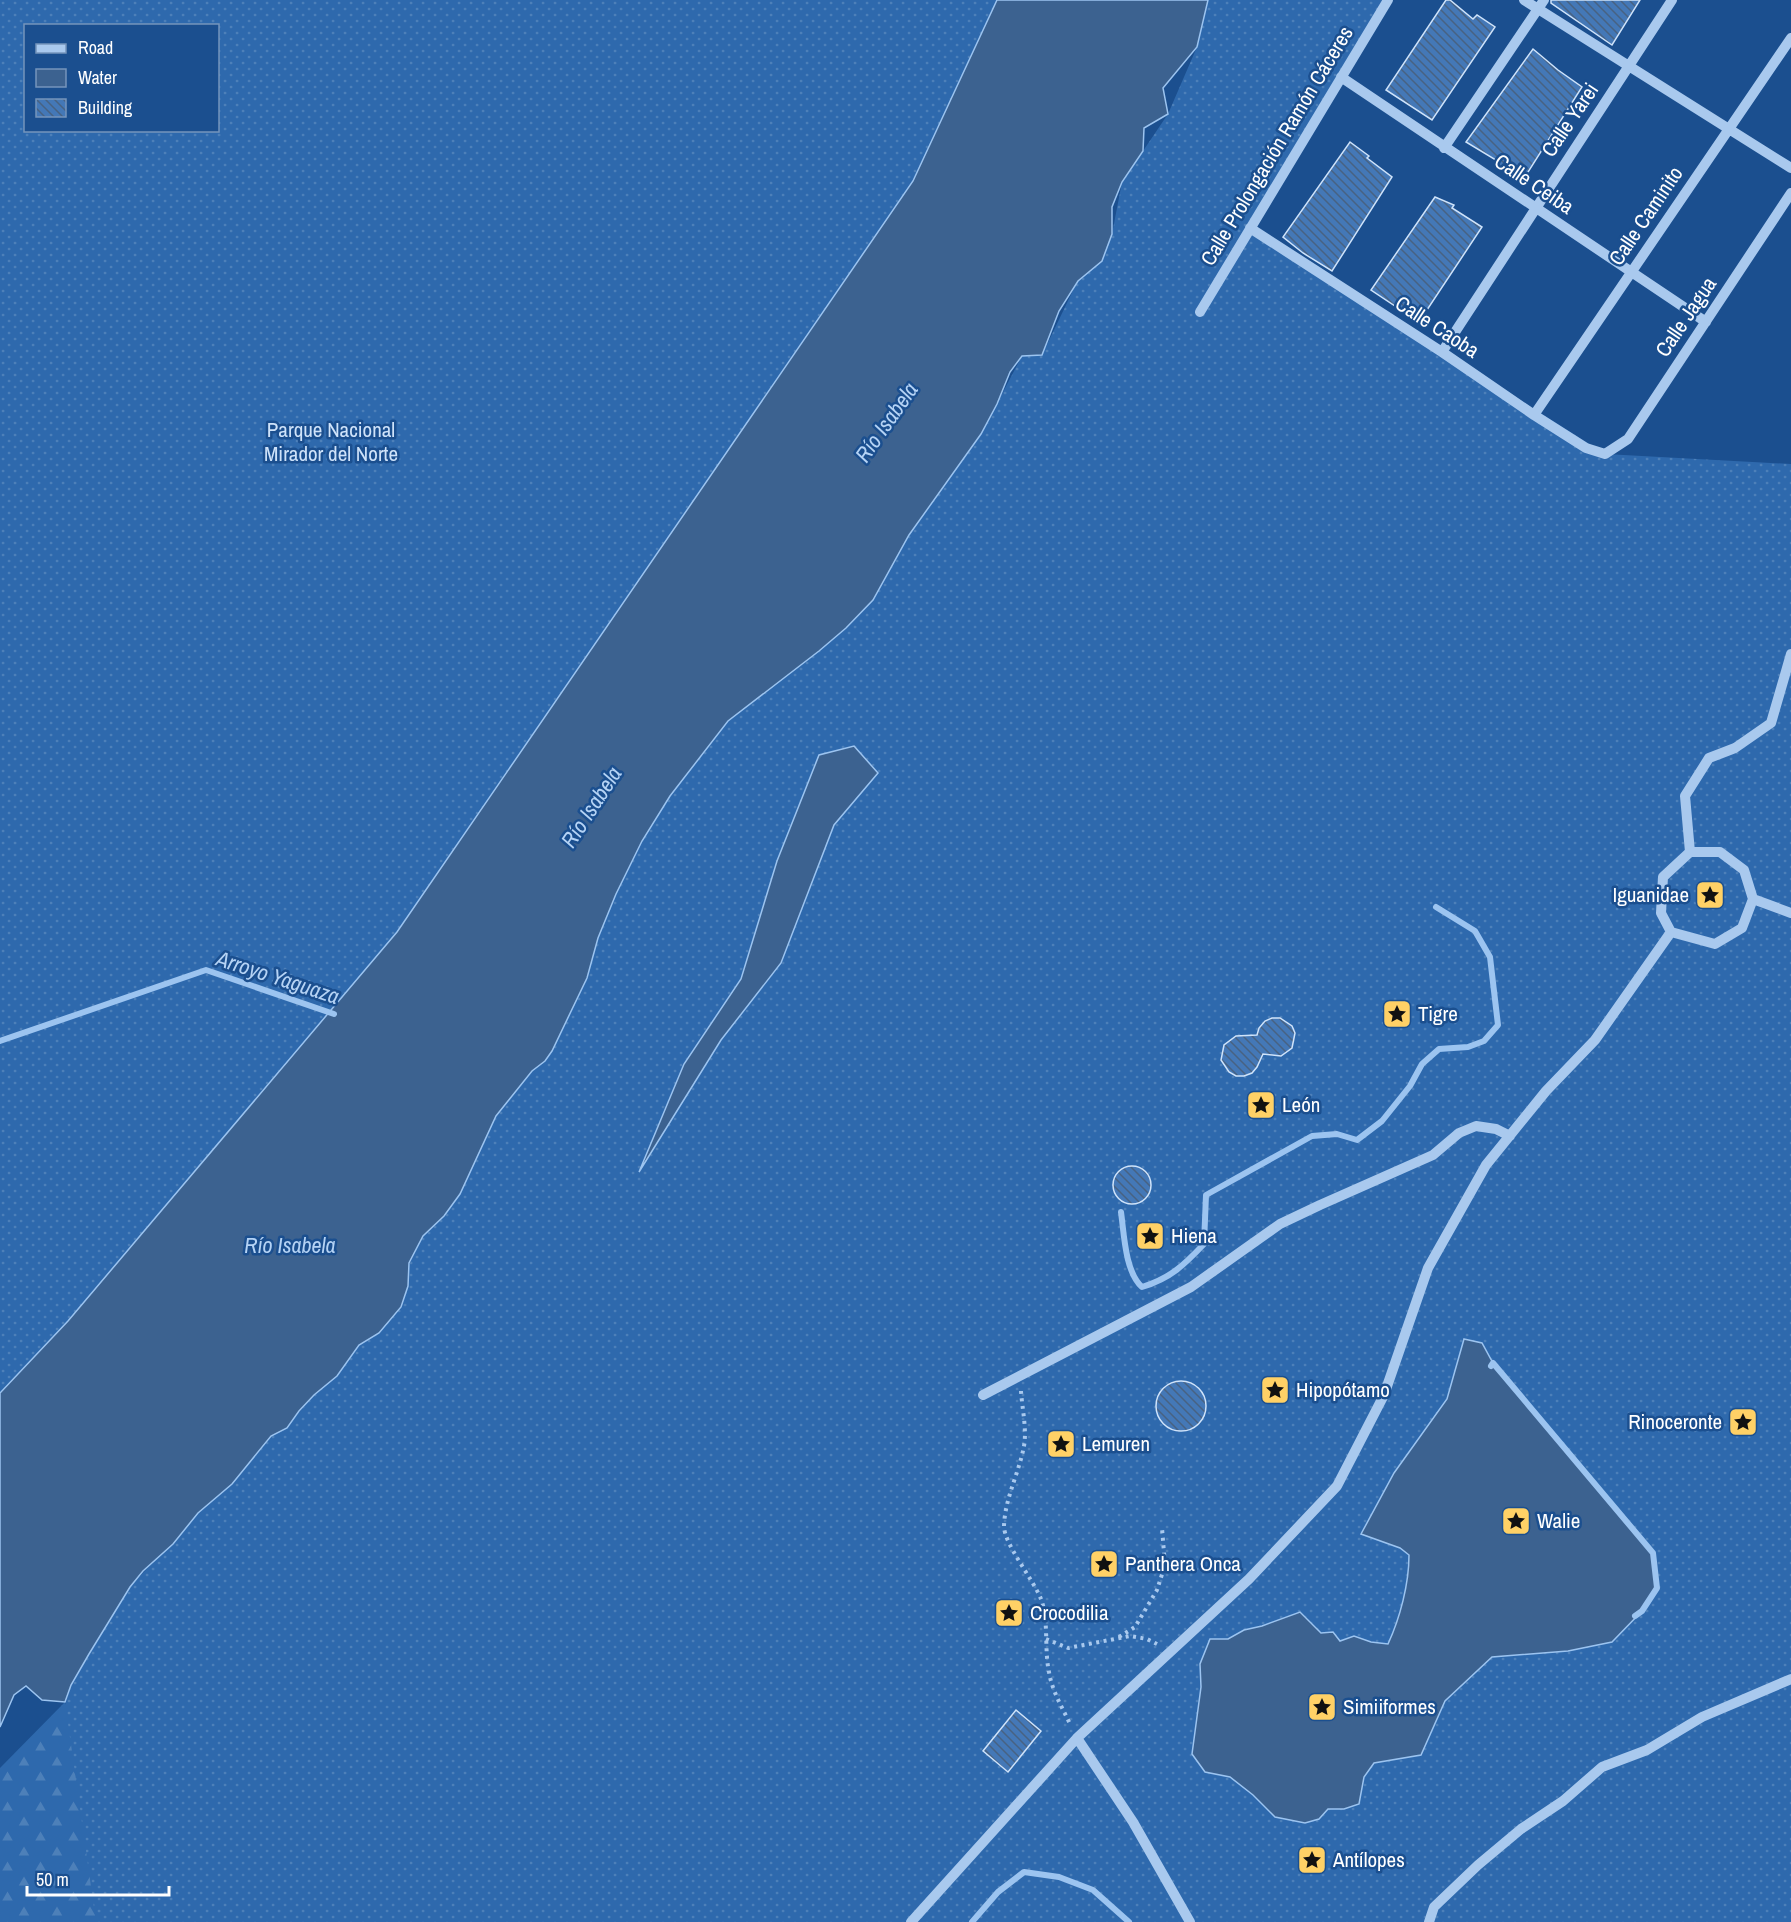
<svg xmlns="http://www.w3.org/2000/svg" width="1791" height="1922" viewBox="0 0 1791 1922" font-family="'Archivo Narrow',sans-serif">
<defs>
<pattern id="grass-dots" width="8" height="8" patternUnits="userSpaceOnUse" patternTransform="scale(1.5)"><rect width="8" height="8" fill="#2e69ad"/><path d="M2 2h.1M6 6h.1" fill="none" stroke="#4d80b9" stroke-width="1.8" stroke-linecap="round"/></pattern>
<pattern id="forest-firs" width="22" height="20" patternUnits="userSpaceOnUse" patternTransform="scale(1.5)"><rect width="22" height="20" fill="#2e69ad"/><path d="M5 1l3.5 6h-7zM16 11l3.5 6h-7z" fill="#4d80b9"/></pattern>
<pattern id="building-back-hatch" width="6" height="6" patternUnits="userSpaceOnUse" patternTransform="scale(1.5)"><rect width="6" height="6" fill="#4478b7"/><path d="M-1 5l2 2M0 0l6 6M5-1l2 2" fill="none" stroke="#486282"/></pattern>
</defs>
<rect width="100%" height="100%" fill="#1b4f8f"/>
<path fill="url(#grass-dots)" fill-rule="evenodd" d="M 0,0 L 997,0 L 913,181 L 397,932 L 68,1321 L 0,1393 ZM 26,26 L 218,26 L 218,130 L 26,130 Z
M 1208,0 L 1388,0 L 1250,228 L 1605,454 L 1791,464 L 1791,1922 L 0,1922 L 71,1685 L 130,1587 L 198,1513 L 244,1470 L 271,1436 L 285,1429 L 314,1395 L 337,1376 L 359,1345 L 375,1335 L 423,1236 L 444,1216 L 496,1117 L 532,1071 L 545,1061 L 587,978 L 598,938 L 616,894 L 642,841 L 670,796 L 728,721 L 819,651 L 873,600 L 909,535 L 981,434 L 1022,356 L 1042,355 L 1078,280 L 1102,261 L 1112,234 L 1122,182 L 1168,114 L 1197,47 Z"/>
<path fill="url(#forest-firs)" d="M 65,1702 L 96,1922 L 0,1922 L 0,1768 Z"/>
<path fill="#3c6290" stroke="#9cc4f0" stroke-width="1.5" d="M 997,0 L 1208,0 L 1197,47 L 1163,88 L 1168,114 L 1144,128 L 1143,151 L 1122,182 L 1112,207 L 1112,234 L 1102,261 L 1078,281 L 1059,311 L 1042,355 L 1022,356 L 1010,372 L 997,404 L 981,434 L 909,535 L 873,600 L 846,628 L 819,651 L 728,721 L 670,796 L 642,841 L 616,894 L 598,938 L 587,978 L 552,1051 L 545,1061 L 532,1071 L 496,1116 L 460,1194 L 444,1216 L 423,1236 L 409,1263 L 408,1286 L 401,1307 L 379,1333 L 359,1345 L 337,1376 L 314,1395 L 299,1411 L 287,1428 L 271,1436 L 232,1484 L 198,1513 L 173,1544 L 143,1571 L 130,1587 L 89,1654 L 71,1685 L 65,1702 L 42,1700 L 26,1686 L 14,1695 L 0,1727 L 0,1393 L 68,1321 L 397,932 L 913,181 Z
M 854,746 L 878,773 L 834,825 L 781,963 L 721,1040 L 639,1172 L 684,1064 L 741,979 L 777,861 L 819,755 Z
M 1464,1339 L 1482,1343 L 1493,1363 L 1653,1553 L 1657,1588 L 1642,1611 L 1612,1642 L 1568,1651 L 1492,1657 L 1445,1701 L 1421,1755 L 1374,1763 L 1364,1777 L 1359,1804 L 1344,1809 L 1328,1809 L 1319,1819 L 1305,1823 L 1275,1817 L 1253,1795 L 1230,1777 L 1205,1772 L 1192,1754 L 1201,1687 L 1200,1664 L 1210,1639 L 1228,1639 L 1244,1630 L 1262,1626 L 1300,1612 L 1321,1633 L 1333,1632 L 1340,1641 L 1354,1636 L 1371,1642 L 1388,1644 C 1400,1618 1409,1584 1409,1555 L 1400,1548 L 1361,1534 L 1394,1473 L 1447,1399 Z"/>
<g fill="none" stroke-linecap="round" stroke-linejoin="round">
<path stroke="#9cc4f0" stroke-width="6" d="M 0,1041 L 206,970 L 334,1014
M 1121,1212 C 1124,1233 1125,1272 1142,1287 C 1171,1278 1184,1265 1204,1244 L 1206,1195 L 1312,1136 L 1337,1134 L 1357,1140 L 1382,1121 L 1410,1086 L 1422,1064 L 1439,1049 L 1468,1047 L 1484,1041 L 1498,1025 L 1490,957 L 1475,931 L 1436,907
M 1491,1366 L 1493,1363 L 1653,1553 L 1657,1588 L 1642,1611 L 1635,1616
M 972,1922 L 998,1892 L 1024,1872 L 1059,1877 L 1093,1890 L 1129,1922"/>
</g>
<path fill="url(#building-back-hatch)" stroke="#cfe3fa" stroke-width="1.5" d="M 1446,0 L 1450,0 L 1473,19 L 1477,15 L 1495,27 L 1432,120 L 1386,90 Z
M 1551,0 L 1640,0 L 1612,45 L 1551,3 Z
M 1533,49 L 1558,70 L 1582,87 L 1521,183 L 1495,163 L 1496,160 L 1466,142 Z
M 1350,142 L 1369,156 L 1367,158 L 1392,177 L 1332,271 L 1303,253 L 1283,237 Z
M 1435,197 L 1454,205 L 1452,208 L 1482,227 L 1419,322 L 1371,290 Z
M 1272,1018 L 1280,1018 L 1292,1026 L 1295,1033 L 1292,1048 L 1281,1056 L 1263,1054 L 1257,1067 L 1252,1073 L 1244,1076 L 1236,1076 L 1229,1072 L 1221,1060 L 1224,1045 L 1236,1036 L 1257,1035 L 1259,1028 L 1265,1021 Z
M1113 1185a19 19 0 1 1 38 0a19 19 0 1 1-38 0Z
M1156 1406a25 25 0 1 1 50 0a25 25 0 1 1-50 0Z
M 1016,1710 L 1041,1731 L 1008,1772 L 983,1751 Z"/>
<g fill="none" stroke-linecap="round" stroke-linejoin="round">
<path stroke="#a9c9ee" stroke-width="4" stroke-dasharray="3 4.5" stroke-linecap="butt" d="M 1021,1391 C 1022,1408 1027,1429 1024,1446 C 1019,1473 1005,1498 1004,1526 C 1004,1544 1033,1579 1041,1599 C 1049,1620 1044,1649 1049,1672 C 1052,1691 1063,1709 1071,1726
M 1119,1637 L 1135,1627 L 1157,1590 L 1165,1565 L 1162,1528
M 1046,1639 L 1068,1648 L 1130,1636 L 1147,1639 L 1157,1644"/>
<path stroke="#a9c9ee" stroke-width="10" d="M 1524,0 L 1791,168
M 1341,77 L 1706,322
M 1444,148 L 1544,0
M 1250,228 L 1442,352 L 1534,415 L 1586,448 L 1605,454 L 1628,439 L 1791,193
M 1200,312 L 1388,0
M 1442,352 L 1672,0
M 1534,415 L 1791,38
M 1690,852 L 1720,852 L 1744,870 L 1753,899 L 1742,928 L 1715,944 L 1671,932 L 1661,913 L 1663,877 Z
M 1690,852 L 1685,796 L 1709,758 L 1735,748 L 1771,723 L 1791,654
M 1753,899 L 1791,913
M 983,1395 L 1191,1287 L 1280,1224 L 1320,1205 L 1433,1155 L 1459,1133 L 1476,1126 L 1496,1129 L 1510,1136
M 1077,1738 L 1133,1822 L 1190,1922
M 911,1922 L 1077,1738 L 1249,1579 L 1337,1486 L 1384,1395 L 1428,1268 L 1486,1165 L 1546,1091 L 1595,1040 L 1671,932
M 1429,1922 L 1434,1907 L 1478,1865 L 1521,1829 L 1563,1801 L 1602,1767 L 1647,1750 L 1702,1717 L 1791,1679"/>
</g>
<defs>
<g id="sight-square" transform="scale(1.5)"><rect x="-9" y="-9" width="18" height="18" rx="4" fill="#ffd166" stroke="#1b4f8f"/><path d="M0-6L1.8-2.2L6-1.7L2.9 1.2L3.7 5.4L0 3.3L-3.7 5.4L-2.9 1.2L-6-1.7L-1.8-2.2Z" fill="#111"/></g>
</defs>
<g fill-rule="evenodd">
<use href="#sight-square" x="1710" y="895"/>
<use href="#sight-square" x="1397" y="1014"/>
<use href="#sight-square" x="1261" y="1105"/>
<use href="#sight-square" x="1150" y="1236"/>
<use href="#sight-square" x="1275" y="1390"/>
<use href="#sight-square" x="1743" y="1422"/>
<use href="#sight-square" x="1061" y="1444"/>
<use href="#sight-square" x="1516" y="1521"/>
<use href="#sight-square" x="1104" y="1564"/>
<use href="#sight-square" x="1009" y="1613"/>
<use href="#sight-square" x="1322" y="1707"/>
<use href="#sight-square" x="1312" y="1860"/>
</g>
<g text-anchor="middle" stroke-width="5" stroke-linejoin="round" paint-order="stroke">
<g font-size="21" fill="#fff" stroke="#1b4f8f">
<text transform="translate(1570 120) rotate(-56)" y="7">Calle Yarei</text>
<text transform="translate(1277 146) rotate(-59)" y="7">Calle Prolongación Ramón Cáceres</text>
<text transform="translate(1534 184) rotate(34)" y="7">Calle Ceiba</text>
<text transform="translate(1646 216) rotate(-56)" y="7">Calle Caminito</text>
<text transform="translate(1686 317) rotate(-56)" y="7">Calle Jagua</text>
<text transform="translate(1437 327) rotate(33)" y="7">Calle Caoba</text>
</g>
<g font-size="21" fill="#cfe3fa" stroke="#1b4f8f">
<text x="331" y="437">Parque Nacional<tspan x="331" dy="24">Mirador del Norte</tspan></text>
</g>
<g font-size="21" fill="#fff" stroke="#1b4f8f" text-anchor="start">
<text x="1689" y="902" text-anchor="end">Iguanidae</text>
<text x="1418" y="1021">Tigre</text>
<text x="1282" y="1112">León</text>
<text x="1171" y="1243">Hiena</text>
<text x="1296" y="1397">Hipopótamo</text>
<text x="1722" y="1429" text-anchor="end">Rinoceronte</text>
<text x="1082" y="1451">Lemuren</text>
<text x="1537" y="1528">Walie</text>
<text x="1125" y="1571">Panthera Onca</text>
<text x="1030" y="1620">Crocodilia</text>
<text x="1343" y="1714">Simiiformes</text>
<text x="1333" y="1867">Antílopes</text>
</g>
<g font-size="22" font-style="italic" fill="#b5d3f5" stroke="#1b4f8f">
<text transform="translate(886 422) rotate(-55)" y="8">Río Isabela</text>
<text transform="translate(591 807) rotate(-57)" y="8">Río Isabela</text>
<text transform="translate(278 977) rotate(18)" y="8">Arroyo Yaguaza</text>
<text x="290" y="1253">Río Isabela</text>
</g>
</g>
<rect x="24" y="24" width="195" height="108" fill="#1b4f8f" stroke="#7695bc" stroke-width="1.5"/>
<rect x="36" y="44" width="30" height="9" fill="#a9c9ee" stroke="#7695bc" stroke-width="1.5"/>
<text x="78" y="54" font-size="18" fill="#ffffff">Road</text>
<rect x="36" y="69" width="30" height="18" fill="#3c6290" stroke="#7695bc" stroke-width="1.5"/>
<text x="78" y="84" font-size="18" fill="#ffffff">Water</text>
<rect x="36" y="99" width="30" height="18" fill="url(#building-back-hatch)" stroke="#7695bc" stroke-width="1.5"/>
<text x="78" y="114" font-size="18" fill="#ffffff">Building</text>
<path d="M27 1886v9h142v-9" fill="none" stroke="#ffffff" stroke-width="3"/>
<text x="36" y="1886" font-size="18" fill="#ffffff" stroke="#1b4f8f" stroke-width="4.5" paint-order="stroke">50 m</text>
</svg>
